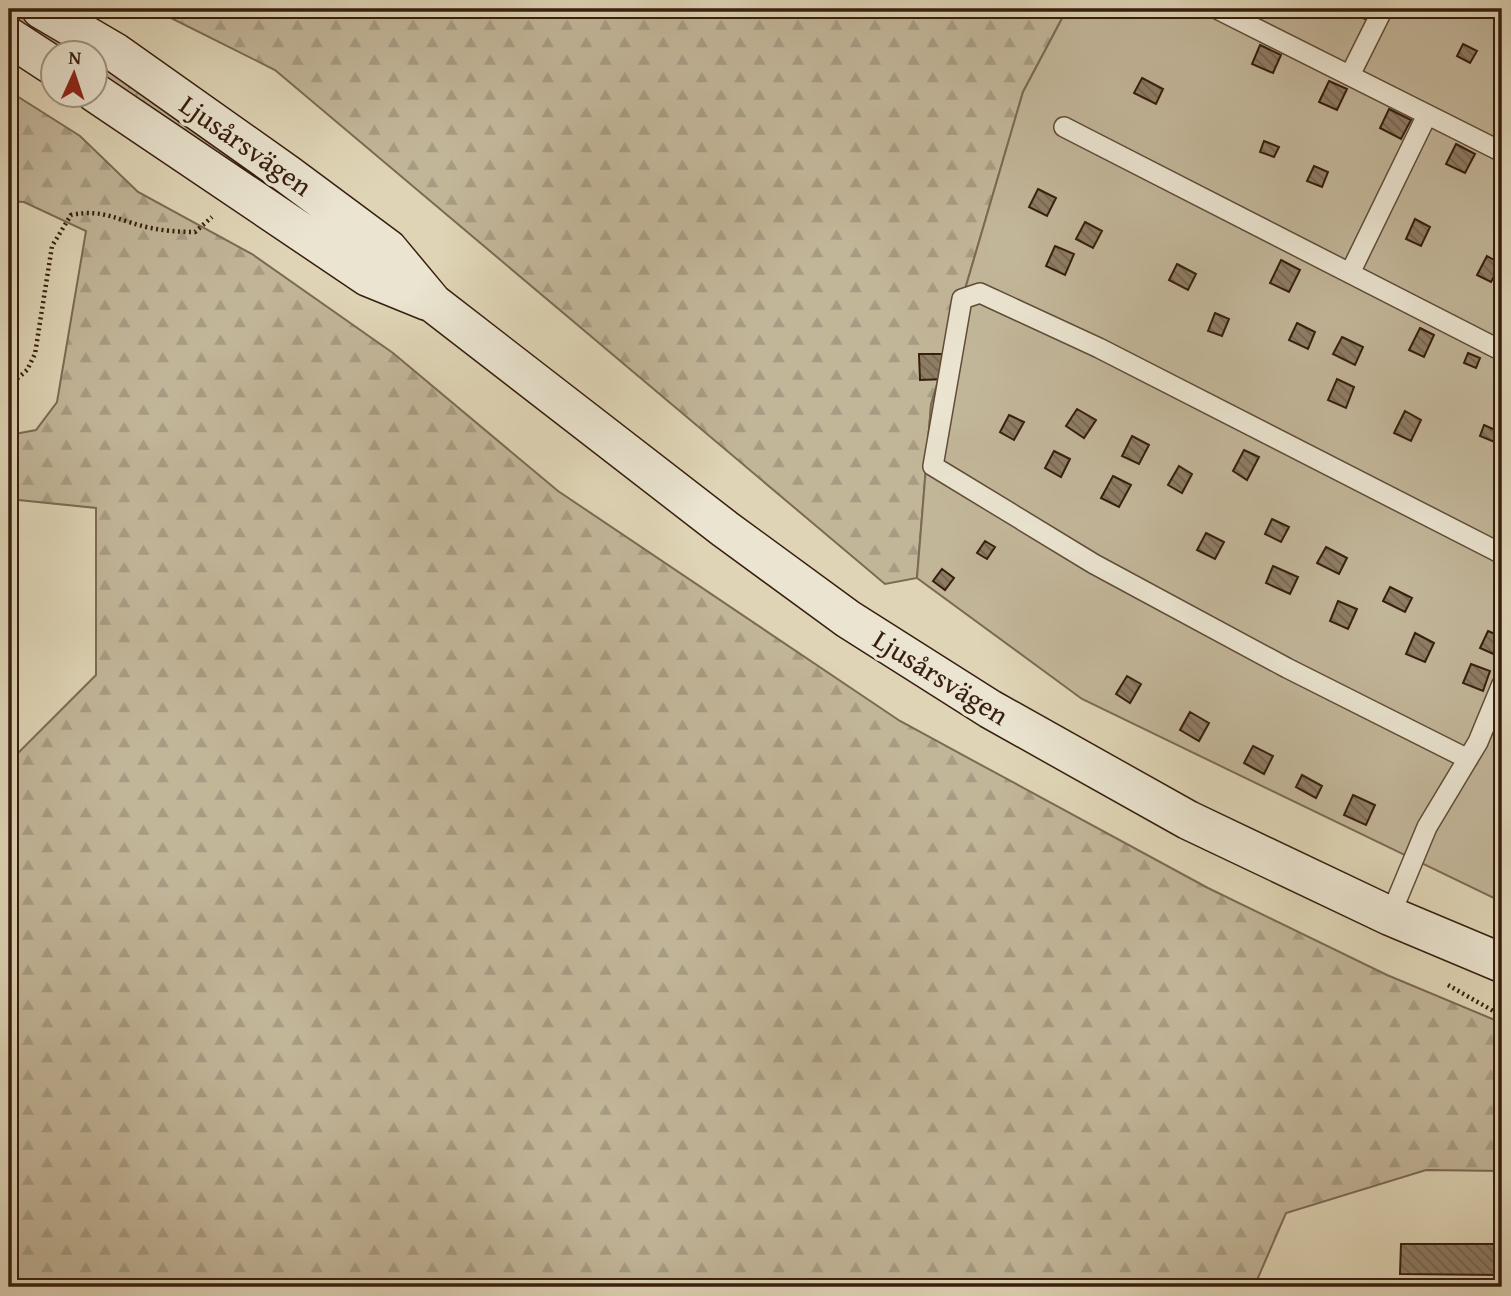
<svg xmlns="http://www.w3.org/2000/svg" width="1511" height="1296" viewBox="0 0 1511 1296" font-family="'Gentium Book Plus',serif">
<defs>
<pattern id="grass-dots" width="8" height="8" patternUnits="userSpaceOnUse" patternTransform="scale(1.75)"><rect width="8" height="8" fill="#c2b699"/><path d="M2 2h.1M6 6h.1" fill="none" stroke="#a79c83" stroke-width="1.8" stroke-linecap="round"/></pattern>
<pattern id="forest-firs" width="22" height="20" patternUnits="userSpaceOnUse" patternTransform="scale(1.75)"><rect width="22" height="20" fill="#c2b699"/><path d="M5 1l3.5 6h-7zM16 11l3.5 6h-7z" fill="#a79c83"/></pattern>
<pattern id="building-back-hatch" width="6" height="6" patternUnits="userSpaceOnUse" patternTransform="scale(1.75)"><rect width="6" height="6" fill="#8e7d65"/><path d="M-1 5l2 2M0 0l6 6M5-1l2 2" fill="none" stroke="#756652"/></pattern>
</defs>
<rect width="100%" height="100%" fill="#dfd5b6"/>
<filter id="stains"><feTurbulence type="fractalNoise" baseFrequency=".00286" numOctaves="4"/><feColorMatrix values="0 0 0 0 .2 0 0 0 0 .09 0 0 0 0 .02 0 0 0 .5 -.17"/></filter>
<radialGradient id="worn" r=".72"><stop offset=".6" stop-color="#630" stop-opacity="0"/><stop offset="1" stop-color="#630" stop-opacity=".3"/></radialGradient>
<path fill="url(#grass-dots)" stroke="#7c6a54" stroke-width="2" d="M 9,9 L 84,52 L 58,52 L 9,23 Z
M 94,60 L 382,263 L 95,75 Z"/>
<path fill="url(#forest-firs)" stroke="#7c6a54" stroke-width="2" d="M 153,9 L 1067,9 L 1023,92 L 931,405 L 917,578 L 885,584 L 275,70 Z
M 9,91 L 80,136 L 138,192 L 252,254 L 393,353 L 558,491 L 900,721 L 1208,888 L 1387,975 L 1502,1023 L 1502,1171 L 1426,1170 L 1286,1213 L 1254,1287 L 9,1287 L 9,773 L 17,754 L 96,675 L 96,508 L 9,499 L 9,435 L 36,430 L 57,402 L 86,231 L 24,202 L 9,201 Z"/>
<path fill="#c2b699" stroke="#7c6a54" stroke-width="2" d="M 1067,9 L 1502,9 L 1502,902 L 1082,699 L 917,578 L 931,405 L 1023,92 Z"/>
<path fill="url(#building-back-hatch)" stroke="#371e0e" stroke-width="2" d="M 1348,9 L 1369,9 L 1365,19 Z
M 1463,44 L 1477,51 L 1470,63 L 1457,56 Z
M 1260,45 L 1281,55 L 1273,73 L 1252,64 Z
M 1142,78 L 1163,89 L 1156,104 L 1134,93 Z
M 1329,81 L 1347,89 L 1337,110 L 1319,102 Z
M 1389,109 L 1411,120 L 1401,139 L 1380,128 Z
M 1264,141 L 1279,147 L 1274,157 L 1260,152 Z
M 1456,144 L 1475,154 L 1465,173 L 1446,164 Z
M 1314,166 L 1328,172 L 1322,187 L 1307,181 Z
M 1038,189 L 1056,198 L 1047,216 L 1029,207 Z
M 1415,219 L 1430,227 L 1421,246 L 1406,239 Z
M 1085,222 L 1102,231 L 1093,248 L 1076,239 Z
M 1055,246 L 1074,254 L 1065,275 L 1046,266 Z
M 1487,256 L 1501,264 L 1491,282 L 1477,275 Z
M 1281,260 L 1300,270 L 1289,292 L 1270,283 Z
M 1177,264 L 1196,274 L 1188,290 L 1169,280 Z
M 1215,313 L 1229,319 L 1222,336 L 1208,331 Z
M 1297,323 L 1315,332 L 1308,349 L 1289,340 Z
M 1420,328 L 1434,335 L 1424,357 L 1409,350 Z
M 1342,337 L 1363,347 L 1355,365 L 1333,354 Z
M 1468,353 L 1480,358 L 1476,368 L 1464,363 Z
M 919,354 L 945,354 L 946,379 L 920,380 Z
M 1337,379 L 1354,387 L 1346,408 L 1328,400 Z
M 1077,409 L 1096,420 L 1084,438 L 1066,426 Z
M 1405,411 L 1421,420 L 1411,441 L 1394,433 Z
M 1009,415 L 1024,422 L 1014,440 L 1000,432 Z
M 1484,425 L 1502,433 L 1497,443 L 1480,436 Z
M 1132,436 L 1149,445 L 1139,464 L 1122,456 Z
M 1244,450 L 1259,457 L 1247,480 L 1233,471 Z
M 1054,451 L 1070,459 L 1061,477 L 1045,468 Z
M 1179,466 L 1192,474 L 1182,493 L 1168,485 Z
M 1113,476 L 1131,485 L 1119,507 L 1101,498 Z
M 1272,519 L 1289,527 L 1281,542 L 1265,534 Z
M 1206,533 L 1224,542 L 1215,559 L 1197,550 Z
M 985,541 L 995,547 L 987,559 L 977,553 Z
M 1326,547 L 1347,558 L 1339,574 L 1317,563 Z
M 1273,566 L 1298,577 L 1290,594 L 1266,583 Z
M 942,569 L 954,578 L 945,590 L 933,581 Z
M 1390,587 L 1412,598 L 1405,612 L 1383,601 Z
M 1338,601 L 1357,609 L 1348,629 L 1330,621 Z
M 1488,631 L 1502,637 L 1498,656 L 1480,648 Z
M 1415,633 L 1434,643 L 1425,662 L 1406,654 Z
M 1471,664 L 1490,671 L 1483,691 L 1463,683 Z
M 1127,676 L 1141,684 L 1130,703 L 1116,694 Z
M 1190,712 L 1209,723 L 1199,741 L 1180,730 Z
M 1253,746 L 1273,756 L 1264,774 L 1244,763 Z
M 1302,775 L 1322,786 L 1316,798 L 1296,787 Z
M 1353,795 L 1375,805 L 1366,825 L 1344,815 Z
M 1401,1244 L 1502,1244 L 1502,1275 L 1400,1274 Z"/>
<g fill="none" stroke-linecap="round" stroke-linejoin="round">
<g stroke="#614c38" stroke-width="22">
<path id="service" d="M 1217,9 L 1502,152
M 1350,75 L 1383,9
M 1064,127 L 1502,351
M 1350,273 L 1427,115
M 1468,759 L 1287,668 L 1094,564 L 933,466 L 962,299 L 980,293 L 1099,348 L 1502,554
M 1390,916 L 1427,827 L 1478,742 L 1502,684"/>
</g>
<g stroke="#371e0e" stroke-width="41">
<path id="secondary" d="M 41,9 L 116,53 L 287,174 L 388,249 L 433,303 L 725,529 L 848,619 L 990,709 L 1188,820 L 1390,916 L 1502,963
M 9,37 L 52,65
M 94,92 L 368,277 L 427,301"/>
</g>
<path stroke="#371e0e" stroke-width="4.5" stroke-dasharray="2 3.5" stroke-linecap="butt" d="M 9,386 L 27,370 L 35,354 L 52,246 L 71,215 C 105,208 120,222 151,228 C 165,231 180,232 195,232 L 212,217
M 1448,985 L 1502,1016"/>
<use href="#service" stroke="#eae4d0" stroke-width="19"/>
<use href="#secondary" stroke="#eae4d0" stroke-width="38"/>
</g>
<g text-anchor="middle" stroke-width="7" stroke-linejoin="round" paint-order="stroke">
<g font-size="28" fill="#371e0e" stroke="#eae4d0">
<text transform="translate(246 145) rotate(35)" y="10">Ljusårsvägen</text>
<text transform="translate(941 677) rotate(32)" y="10">Ljusårsvägen</text>
</g>
</g>
<rect width="1511" height="1296" fill="none" stroke="#dfd5b6" stroke-width="35"/>
<rect x="10" y="10" width="1490" height="1275" fill="none" stroke="#371e0e" stroke-width="3.5"/>
<rect x="18" y="18" width="1476" height="1261" fill="none" stroke="#371e0e" stroke-width="2"/>
<g transform="translate(74 74) rotate(3)"><circle r="33" fill="#eae4d0" stroke="#a29582" stroke-width="2"/>
<path d="M0-5L12 26L0 18L-12 26Z" fill="#8f2418"/>
<text y="-10" font-size="19" font-weight="bold" text-anchor="middle" fill="#371e0e">N</text>
</g>
<rect width="100%" height="100%" filter="url(#stains)"/>
<rect width="100%" height="100%" fill="url(#worn)"/>
</svg>
